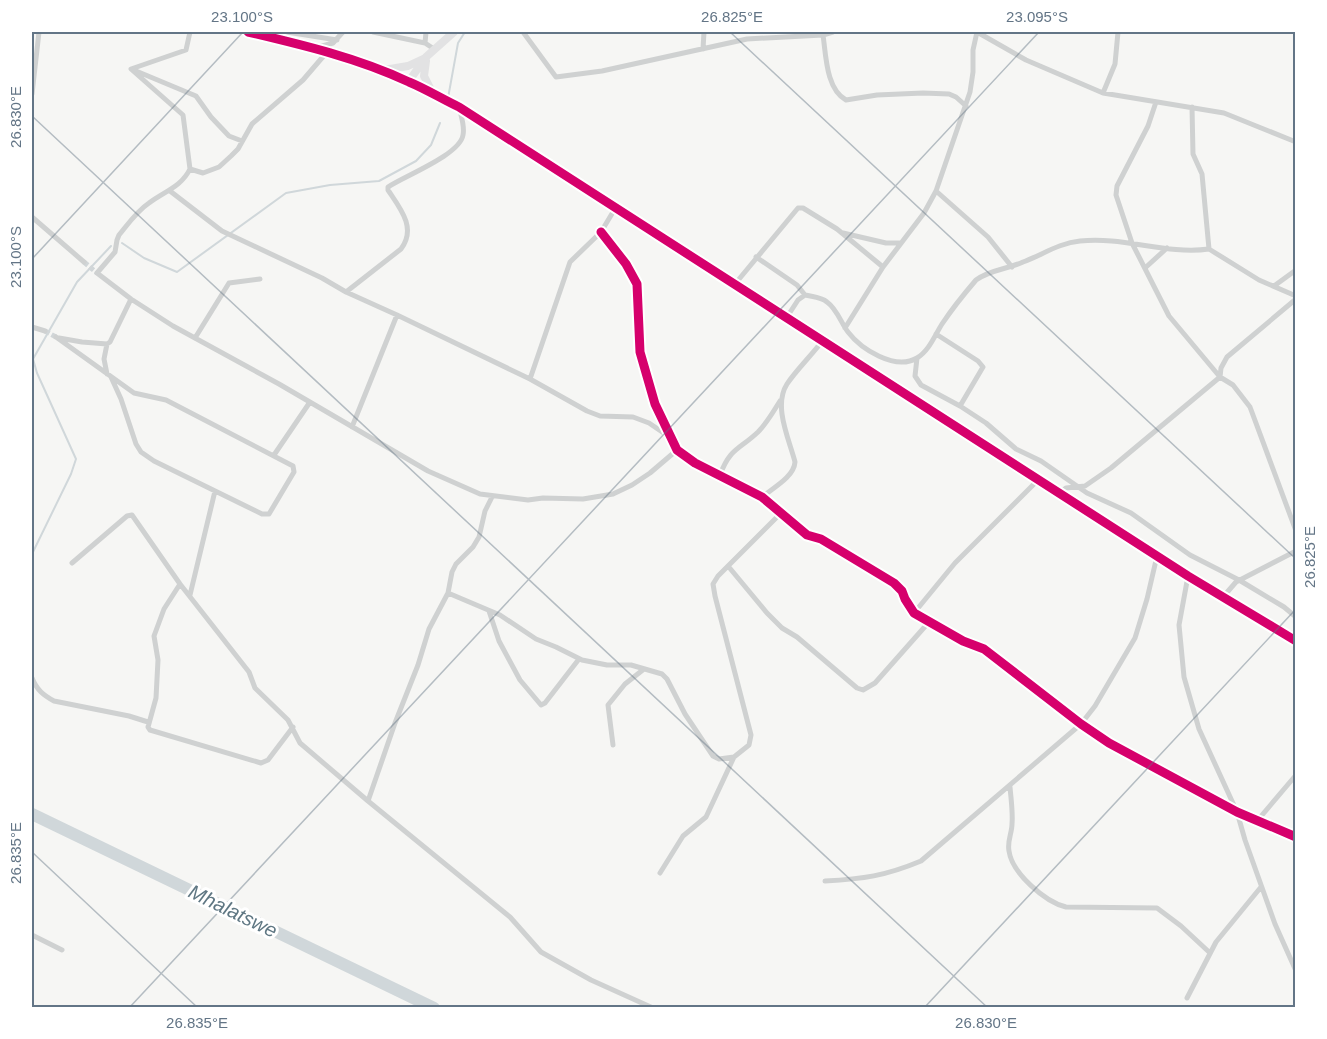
<svg xmlns="http://www.w3.org/2000/svg" width="1327" height="1039" viewBox="0 0 1327 1039" font-family="Arial,sans-serif">
<rect width="100%" height="100%" fill="#f6f6f4"/>
<g fill="none" stroke-linecap="round" stroke-linejoin="round">
<path stroke="#d0d7da" stroke-width="2" d="M 448,98 L 458,43 L 465,32
M 122,243 L 144,258 L 177,272 L 286,193 L 330,185 L 379,181 L 416,161 L 431,145 L 440,123
M 32,554 L 71,474 L 76,459 L 37,373 L 33,359 L 77,282 L 111,246"/>
<path stroke="#d0d7da" stroke-width="12" d="M 32,814 L 434,1008"/>
<path stroke="#d1d6d8" stroke-width="5" stroke-dasharray="5 2.5" stroke-linecap="butt" d="M 84,262 L 97,273
M 45,331 L 56,337"/>
<path stroke="#cfd1d1" stroke-width="5" d="M 190,32 L 186,50 L 131,69 L 183,115 L 190,169 C 181,187 165,191 149,203 C 137,211 128,224 119,235 L 117,240 L 115,252 L 97,273 L 131,299 L 173,326 L 279,384 L 428,471 L 480,494 L 528,500 L 543,498 L 583,499 L 613,494 L 632,485 L 650,473 L 677,450
M 287,32 L 337,40
M 373,32 L 425,43 L 434,49
M 523,32 L 556,77 L 602,71 L 747,39 L 823,35 L 833,32
M 823,35 C 826,55 826,89 846,100 L 877,95 L 923,93 L 949,94 L 956,97 L 966,106
M 425,43 L 426,32
M 315,48 L 333,43 L 343,32
M 703,49 L 704,32
M 136,71 L 196,96 L 211,117 L 229,136 L 242,141
M 409,81 L 459,107 L 508,138 L 1188,576 L 1296,641
M 1103,93 L 1115,64 L 1118,32
M 32,94 L 39,32
M 1156,102 L 1148,126 L 1117,186 L 1116,195 L 1132,243 L 1169,316 L 1220,377 L 1233,385 L 1250,407 L 1296,531
M 1192,107 L 1193,154 L 1202,174 L 1209,249 L 1259,280 L 1296,296
M 190,169 L 203,173 L 219,167 L 231,156 L 238,149 L 252,124 L 303,80 L 327,52
M 170,191 L 222,231 L 322,278 L 346,292 L 397,315 L 530,379 L 587,411 L 600,416 L 633,417 L 649,423 L 671,438
M 936,191 L 988,237 L 1012,267
M 32,217 L 84,262
M 601,232 L 626,264 L 637,284 L 640,352 L 655,404 L 677,450 L 695,463 L 762,497 L 807,535 L 821,539 L 894,583 L 902,591 L 905,599 L 914,613 L 963,641 L 984,649 L 1081,724 L 1109,743 L 1237,812 L 1296,837
M 843,233 L 886,243 L 900,243
M 756,257 L 797,285 L 805,295
M 1145,268 L 1167,248
M 735,284 L 798,208 L 803,208 L 837,229 L 883,267
M 1274,286 L 1296,270
M 346,292 L 401,249 C 417,228 400,208 388,190 L 388,187 C 404,176 460,155 463,135 C 465,126 461,116 459,107
M 787,317 L 798,300 L 805,295 C 813,297 821,297 827,302 C 837,309 841,323 848,332 C 861,349 895,371 917,358 C 929,351 935,335 942,324 C 952,309 964,294 976,280 C 989,270 1008,269 1023,262 C 1042,255 1059,243 1080,241 C 1123,236 1166,255 1209,249
M 32,327 L 45,331
M 845,328 L 883,267 L 924,213 L 936,191 L 970,92 L 973,72 L 973,50 L 977,32 L 1026,60 L 1103,93 L 1224,113 L 1296,142
M 936,334 L 978,361 L 983,367 L 960,406
M 56,337 L 134,393 L 166,400 L 293,466 L 294,472 L 269,514 L 262,514 L 154,461 L 141,452 L 136,444 L 121,399 L 111,377
M 59,338 L 82,342 L 107,344 L 110,342 L 131,299
M 195,338 L 229,283 L 260,279
M 917,358 L 915,376 L 921,385 L 960,406 L 986,423 L 1016,449 L 1041,461 L 1087,493 L 1131,513 L 1190,555 L 1239,580 L 1284,607 L 1296,617
M 107,374 L 104,359 L 107,344
M 530,379 L 570,262 L 601,232 L 616,207
M 352,427 L 397,315
M 274,455 L 310,402
M 720,475 C 730,448 739,450 758,432 C 767,423 773,412 780,401
M 1060,493 L 1066,488 L 1085,486 L 1111,468 L 1220,377 L 1221,368 L 1227,357 L 1296,299
M 492,497 L 485,511 L 479,537 L 473,547 L 456,564 L 452,572 L 448,593 L 429,629 L 418,665 L 395,723 L 368,801 L 510,917 L 541,952 L 591,980 L 653,1008
M 762,497 C 773,488 794,477 795,462 C 789,439 773,406 787,384 C 797,369 812,355 823,340
M 72,563 L 127,516 L 132,515 L 180,584 L 249,672 L 255,688 L 288,720 L 300,743 L 368,801
M 728,566 L 767,613 L 782,628 L 797,637 L 857,688 L 863,690 L 875,683 L 929,622
M 1188,576 L 1179,625 L 1184,677 L 1199,729 L 1237,812 L 1245,840 L 1275,924 L 1296,971
M 180,584 L 164,609 L 154,636 L 158,660 L 156,698 L 148,727 L 150,730 L 261,763 L 268,760 L 293,727
M 448,593 L 500,615 L 536,639 L 556,647 L 582,660 L 607,665 L 631,665 L 662,674 L 667,679 L 685,714 L 713,756 L 719,759 L 734,757 L 749,745 L 751,735 L 715,596 L 713,584 L 718,576 L 780,514
M 190,595 L 215,491
M 1223,597 L 1236,582 L 1296,551
M 489,611 L 499,641 L 520,680 L 541,705 L 545,703 L 579,659
M 914,613 L 955,563 L 1038,480
M 32,678 C 37,690 43,695 54,701 L 129,716 L 148,722
M 613,745 L 608,705 L 625,684 L 644,669
M 1010,787 C 1011,799 1013,812 1012,824 C 1012,833 1007,841 1009,851 C 1012,873 1045,902 1066,907 L 1157,908 L 1181,926 L 1209,952
M 1257,821 L 1296,775
M 660,873 L 683,836 L 706,817 L 734,757
M 825,881 C 863,879 885,876 921,861 L 1081,724 L 1095,706 L 1135,638 L 1147,599 L 1157,556
M 32,935 L 62,950
M 1187,998 L 1216,942 L 1261,887"/>
<path stroke="#e2e2e3" stroke-width="8" d="M 248,32 L 335,54 L 409,81 L 426,57 L 454,32
M 426,61 L 424,76 L 433,94
M 384,70 L 408,66 L 423,59"/>
<g stroke="#fff" stroke-width="13">
<path id="cycleway" d="M 248,32 C 303,45 358,58 409,82 C 426,89 442,99 459,107 L 1188,576 L 1296,641
M 601,232 L 626,264 L 637,284 L 640,352 L 655,404 L 677,450 L 695,463 L 762,497 L 807,535 L 821,539 L 894,583 L 902,591 L 905,599 L 914,613 L 963,641 L 984,649 L 1081,724 L 1109,743 L 1237,812 L 1296,837"/>
</g>
<use href="#cycleway" stroke="#d6006c" stroke-width="9"/>
</g>
<path fill="none" stroke="#637586" stroke-width="1.5" stroke-opacity="0.45" d="M 730,32 L 1296,559M 32,116 L 988,1008M 32,259 L 243,32M 32,852 L 198,1008M 129,1008 L 1039,32M 924,1008 L 1296,609"/>
<g text-anchor="middle" stroke-width="6" stroke-linejoin="round" paint-order="stroke">
<g font-size="20" font-style="italic" fill="#5f7783" stroke="#fff">
<text transform="translate(233 911) rotate(26)" y="7">Mhalatswe</text>
</g>
</g>
<rect width="1327" height="1039" fill="none" stroke="#ffffff" stroke-width="66"/>
<rect x="33" y="33" width="1261" height="973" fill="none" stroke="#637586" stroke-width="2"/>
<g font-size="15" text-anchor="middle" fill="#637586">
<text x="242" y="22">23.100°S</text>
<text x="732" y="22">26.825°E</text>
<text x="1037" y="22">23.095°S</text>
<text transform="translate(16 117) rotate(-90)" y="5">26.830°E</text>
<text transform="translate(16 257) rotate(-90)" y="5">23.100°S</text>
<text transform="translate(1310 557) rotate(-90)" y="5">26.825°E</text>
<text transform="translate(16 853) rotate(-90)" y="5">26.835°E</text>
<text x="197" y="1028">26.835°E</text>
<text x="986" y="1028">26.830°E</text>
</g>
</svg>
